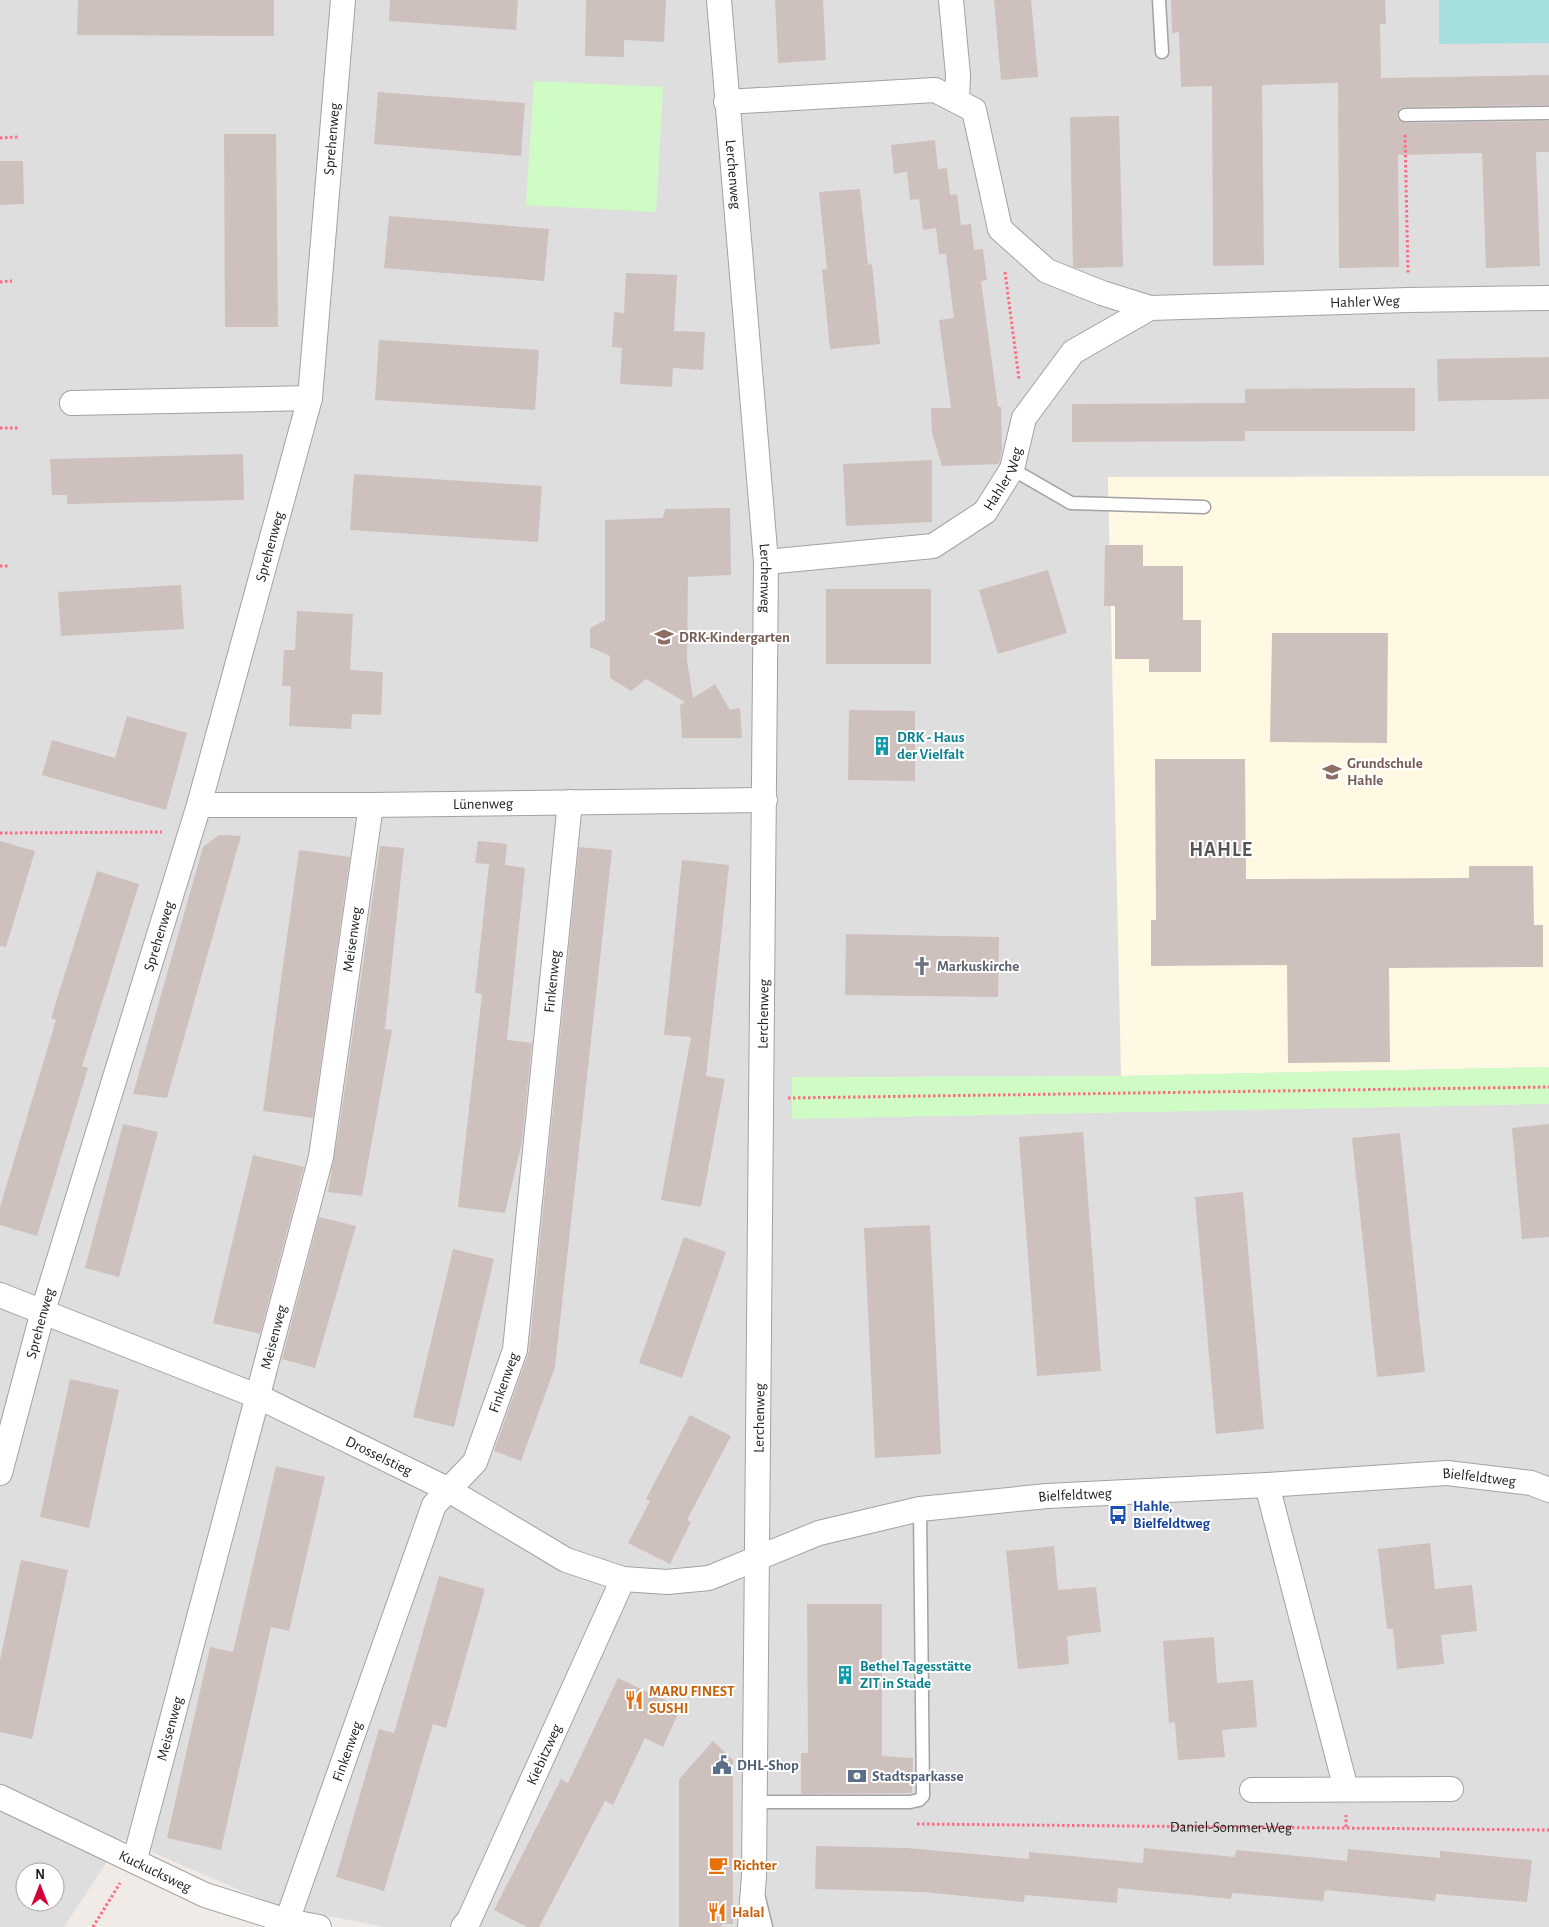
<svg xmlns="http://www.w3.org/2000/svg" width="1549" height="1927" viewBox="0 0 1549 1927" font-family="'Alegreya Sans',sans-serif">
<rect width="100%" height="100%" fill="#f1ebe7"/>
<path fill="#dfdede" fill-rule="evenodd" d="M 0,0 L 1549,0 L 1549,1927 L 385,1927 L 276,1906 L 122,1839 L 64,1927 L 0,1927 ZM 25,1872 L 55,1872 L 55,1902 L 25,1902 Z"/>
<path fill="#fff8e3" d="M 1549,476 L 1549,1067 L 1121,1076 L 1108,477 Z"/>
<path fill="#cefcc4" d="M 534,81 L 663,87 L 656,212 L 526,205 Z
M 1549,1067 L 1549,1104 L 792,1119 L 792,1077 L 1121,1076 Z"/>
<path fill="#a6e0de" d="M 1439,0 L 1549,0 L 1549,43 L 1439,44 Z"/>
<path fill="#cec0bd" d="M 78,0 L 274,0 L 274,36 L 77,35 Z
M 390,0 L 518,0 L 516,30 L 389,21 Z
M 586,0 L 666,0 L 664,42 L 624,40 L 624,57 L 585,56 Z
M 775,0 L 823,0 L 826,60 L 778,63 Z
M 994,0 L 1031,0 L 1038,77 L 1001,80 Z
M 1171,0 L 1385,0 L 1386,24 L 1380,24 L 1381,78 L 1549,75 L 1549,105 L 1405,107 L 1400,108 L 1397,115 L 1398,120 L 1405,123 L 1549,121 L 1549,152 L 1536,152 L 1540,266 L 1486,268 L 1482,153 L 1398,155 L 1399,267 L 1339,268 L 1338,83 L 1262,85 L 1264,265 L 1213,266 L 1212,86 L 1181,87 L 1179,32 L 1172,33 Z
M 378,92 L 525,103 L 521,156 L 374,144 Z
M 1119,116 L 1123,267 L 1077,268 L 1073,267 L 1070,117 Z
M 224,134 L 276,134 L 278,327 L 225,327 Z
M 935,140 L 938,169 L 947,168 L 950,195 L 957,194 L 961,225 L 971,224 L 974,250 L 983,249 L 987,280 L 981,281 L 998,407 L 1001,407 L 1002,450 L 999,464 L 942,466 L 932,433 L 931,408 L 951,408 L 939,320 L 954,318 L 946,254 L 939,254 L 936,228 L 923,230 L 919,199 L 910,200 L 907,172 L 894,174 L 891,145 Z
M 0,161 L 23,161 L 24,204 L 0,205 Z
M 860,189 L 868,265 L 872,264 L 880,344 L 830,349 L 822,269 L 827,269 L 819,192 Z
M 389,216 L 549,229 L 544,281 L 384,268 Z
M 626,273 L 677,275 L 674,331 L 705,332 L 703,370 L 673,368 L 672,387 L 620,384 L 622,348 L 612,347 L 614,312 L 624,313 Z
M 379,340 L 539,350 L 535,410 L 375,400 Z
M 1549,357 L 1549,399 L 1438,401 L 1437,359 Z
M 1415,388 L 1415,431 L 1245,431 L 1245,441 L 1072,442 L 1072,404 L 1245,403 L 1245,389 Z
M 243,454 L 244,500 L 67,504 L 67,495 L 52,495 L 50,459 Z
M 932,460 L 932,522 L 846,526 L 843,464 Z
M 354,474 L 542,486 L 538,542 L 350,530 Z
M 730,508 L 731,575 L 688,577 L 687,660 L 693,698 L 715,684 L 730,710 L 740,708 L 742,738 L 682,738 L 680,705 L 685,702 L 646,679 L 631,691 L 610,678 L 610,656 L 590,647 L 590,628 L 605,620 L 605,520 L 663,518 L 665,509 Z
M 1105,545 L 1143,545 L 1143,566 L 1183,566 L 1183,620 L 1201,620 L 1201,672 L 1149,672 L 1149,659 L 1115,659 L 1115,606 L 1104,606 Z
M 1048,570 L 1067,633 L 998,654 L 979,590 Z
M 181,585 L 184,629 L 61,636 L 58,592 Z
M 826,589 L 931,589 L 931,664 L 826,664 Z
M 297,611 L 353,614 L 350,670 L 383,672 L 381,715 L 352,714 L 351,729 L 289,726 L 291,686 L 282,686 L 284,650 L 295,650 Z
M 1272,633 L 1388,633 L 1387,743 L 1270,742 Z
M 849,710 L 915,711 L 915,781 L 848,780 Z
M 127,716 L 187,733 L 166,810 L 42,775 L 52,740 L 115,758 Z
M 1155,759 L 1245,759 L 1246,879 L 1469,878 L 1469,866 L 1533,866 L 1534,925 L 1543,925 L 1543,967 L 1389,968 L 1390,1062 L 1288,1063 L 1287,965 L 1151,966 L 1151,920 L 1156,920 Z
M 219,835 L 241,836 L 167,1098 L 133,1094 L 203,847 Z
M 0,841 L 35,851 L 6,947 L 0,946 Z
M 478,841 L 507,844 L 505,865 L 525,868 L 507,1040 L 532,1043 L 522,1142 L 505,1213 L 458,1207 L 482,994 L 475,993 L 489,864 L 475,863 Z
M 380,846 L 404,848 L 385,1029 L 392,1030 L 362,1196 L 328,1192 L 340,1122 Z
M 579,847 L 612,850 L 555,1367 L 521,1461 L 494,1451 L 529,1351 Z
M 299,850 L 350,857 L 313,1118 L 263,1111 Z
M 682,860 L 729,865 L 706,1076 L 725,1079 L 701,1207 L 661,1200 L 691,1037 L 664,1035 Z
M 97,871 L 139,884 L 82,1066 L 88,1068 L 37,1236 L 0,1225 L 0,1207 L 56,1020 L 51,1018 Z
M 846,934 L 999,937 L 998,997 L 845,995 Z
M 123,1124 L 158,1132 L 119,1277 L 85,1268 Z
M 1549,1124 L 1549,1237 L 1522,1239 L 1512,1128 Z
M 1083,1132 L 1101,1371 L 1037,1376 L 1019,1137 Z
M 1400,1133 L 1425,1372 L 1377,1377 L 1352,1138 Z
M 253,1155 L 304,1167 L 260,1334 L 213,1323 Z
M 1243,1192 L 1264,1429 L 1216,1434 L 1195,1197 Z
M 319,1217 L 356,1226 L 315,1368 L 282,1359 Z
M 930,1225 L 941,1454 L 875,1458 L 864,1228 Z
M 684,1237 L 726,1252 L 682,1378 L 639,1363 Z
M 453,1249 L 494,1259 L 454,1427 L 413,1417 Z
M 70,1379 L 119,1390 L 89,1528 L 40,1517 Z
M 690,1415 L 731,1436 L 687,1520 L 691,1522 L 670,1564 L 628,1543 L 650,1501 L 646,1499 Z
M 276,1466 L 325,1477 L 289,1631 L 271,1627 L 221,1850 L 167,1838 L 210,1647 L 233,1652 Z
M 1430,1543 L 1435,1589 L 1472,1585 L 1477,1631 L 1441,1635 L 1444,1664 L 1397,1669 L 1393,1629 L 1387,1629 L 1378,1549 Z
M 1054,1546 L 1058,1590 L 1096,1587 L 1101,1632 L 1067,1636 L 1069,1664 L 1018,1669 L 1006,1551 Z
M 21,1560 L 68,1570 L 32,1739 L 0,1732 L 0,1660 Z
M 439,1576 L 485,1589 L 446,1728 L 433,1724 L 384,1891 L 336,1877 L 379,1729 L 394,1733 Z
M 807,1604 L 882,1604 L 882,1756 L 913,1758 L 912,1793 L 801,1794 L 801,1753 L 808,1753 Z
M 1214,1637 L 1217,1683 L 1253,1680 L 1257,1727 L 1222,1730 L 1225,1757 L 1178,1760 L 1175,1722 L 1169,1723 L 1163,1641 Z
M 618,1678 L 667,1701 L 663,1709 L 677,1716 L 663,1747 L 645,1738 L 613,1805 L 605,1801 L 539,1927 L 527,1927 L 494,1910 L 561,1779 L 568,1783 Z
M 713,1741 L 733,1760 L 733,1924 L 722,1924 L 722,1927 L 679,1927 L 679,1779 Z
M 816,1846 L 907,1848 L 1029,1859 L 1029,1852 L 1143,1863 L 1144,1848 L 1235,1857 L 1236,1850 L 1347,1861 L 1348,1849 L 1440,1858 L 1440,1851 L 1532,1860 L 1527,1902 L 1436,1894 L 1435,1901 L 1325,1890 L 1323,1901 L 1232,1893 L 1231,1899 L 1118,1888 L 1117,1903 L 1025,1895 L 1024,1902 L 924,1892 L 815,1889 Z"/>
<g fill="none" stroke-linecap="round" stroke-linejoin="round">
<g stroke="#a2a2a2" stroke-width="15">
<path id="lane" d="M 1159,0 L 1162,52
M 1405,115 L 1549,113
M 1012,469 L 1071,503 L 1204,507
M 755,1802 L 910,1802 L 919,1800 L 923,1796 L 920,1509
M 759,1898 L 766,1927"/>
</g>
<g stroke="#a2a2a2" stroke-width="26">
<g id="street">
<path id="s2" d="M 719,0 L 766,562 L 754,1876 L 750,1927"/>
<path d="M 951,0 L 958,75 L 957,100"/>
<path d="M 726,102 L 935,90 L 974,110 L 1000,229 L 1047,271 L 1102,293 L 1150,308"/>
<path d="M 72,403 L 310,398"/>
<path id="s3" d="M 766,562 L 933,546 L 985,512 L 1012,469 L 1024,418 L 1073,352 L 1150,308 L 1408,300 L 1549,298"/>
<path id="s4" d="M 199,805 L 371,805 L 765,800"/>
<path id="s5" d="M 0,1295 L 257,1396 L 447,1489 L 566,1560 L 623,1579 L 667,1582 L 709,1578 L 819,1533 L 920,1509 L 1047,1496 L 1267,1485 L 1447,1473 L 1531,1483 L 1549,1490"/>
<path id="s6" d="M 0,1473 L 43,1311 L 199,805 L 310,398 L 343,0"/>
<path d="M 1267,1485 L 1346,1789"/>
<path d="M 1252,1790 L 1451,1789"/>
<path id="s7" d="M 0,1797 L 205,1895 L 287,1921 L 319,1927"/>
<path id="s8" d="M 135,1859 L 321,1157 L 371,805"/>
<path id="s9" d="M 287,1921 L 434,1505 L 475,1462 L 515,1350 L 570,802"/>
<path id="s10" d="M 463,1927 L 469,1920 L 623,1579"/>
</g>
</g>
<g stroke="#ff6b82" stroke-width="3" stroke-dasharray="2.5 2.5" stroke-linecap="butt">
<path d="M 1405,135 L 1408,274"/>
<path d="M 0,138 L 18,137"/>
<path d="M 1005,272 L 1019,379"/>
<path d="M 0,282 L 12,281"/>
<path d="M 0,428 L 18,428"/>
<path d="M 0,566 L 8,566"/>
<path d="M 0,833 L 162,832"/>
<path d="M 788,1098 L 1549,1087"/>
<path id="s1" d="M 917,1824 L 1549,1830"/>
<path d="M 1346,1827 L 1346,1815"/>
<path d="M 93,1927 L 120,1883"/>
</g>
<use href="#lane" stroke="#fff" stroke-width="12"/>
<use href="#street" stroke="#fff" stroke-width="24"/>
</g>
<defs>
<g id="school-bare" transform="scale(1.5)"><path d="M0-5L7-2L0 1L-7-2ZM-4 1L0 2.5L4 1V4Q0 6-4 4Z" fill="#8d6e63" stroke="#fff" stroke-width="2.5" paint-order="stroke"/></g>
<g id="building-bare" transform="scale(1.5)"><path d="M-4-6H4V6H1V3H-1V6H-4ZM-2.5-4.3h1.7v1.8h-1.7ZM.8-4.3h1.7v1.8H.8ZM-2.5-1h1.7V.8h-1.7ZM.8-1h1.7V.8H.8Z" fill="#0f9aa8" stroke="#fff" stroke-width="2.5" paint-order="stroke"/></g>
<g id="church-bare" transform="scale(1.5)"><path d="M-1.2-6h2.4v3.5h3.3v2.4h-3.3V6h-2.4V-.1h-3.3v-2.4h3.3Z" fill="#6b7280" stroke="#fff" stroke-width="2.5" paint-order="stroke"/></g>
<g id="bus-bare" transform="scale(1.5)"><path d="M-5-6H5V4H4V6H2V4H-2V6H-4V4H-5ZM-3.5-4V0h7V-4ZM-3.5 1.2v1.5H-2V1.2ZM2 1.2v1.5H3.5V1.2Z" fill="#1a4fb4" stroke="#fff" stroke-width="2.5" paint-order="stroke"/></g>
<g id="restaurant-bare" transform="scale(1.5)"><path d="M-5-6h1v4h1v-4h1v4h1v-4h1v5L-1.5 .5V6h-2V.5L-5-1ZM5-6V6H3V1.5H1.5Q1.5-4 5-6Z" fill="#e8710a" stroke="#fff" stroke-width="2.5" paint-order="stroke"/></g>
<g id="civic-bare" transform="scale(1.5)"><path d="M-.6-6.5H3V-4.5H.6V-3L4-1V1h2V6H-6V1h2V-1L-.6-3ZM-1.2 2.5V6h2.4V2.5Z" fill="#5c6f8a" stroke="#fff" stroke-width="2.5" paint-order="stroke"/></g>
<g id="bank-bare" transform="scale(1.5)"><path d="M-6-4H6V4H-6ZM0-2.3a2.3 2.3 0 1 0 0 4.6a2.3 2.3 0 1 0 0-4.6Z" fill="#5c6f8a" stroke="#fff" stroke-width="2.5" paint-order="stroke"/></g>
<g id="cafe-bare" transform="scale(1.5)"><path d="M-5.5-4.5H6V0H3Q3 3.5 0 3.5H-2.5Q-5.5 3.5-5.5 0ZM3-3.2v2h1.7v-2ZM-6 4.5H4V6H-6Z" fill="#e8710a" stroke="#fff" stroke-width="2.5" paint-order="stroke"/></g>
</defs>
<g fill-rule="evenodd">
<use href="#school-bare" x="664" y="637"/>
<use href="#building-bare" x="882" y="746"/>
<use href="#school-bare" x="1332" y="772"/>
<use href="#church-bare" x="922" y="966"/>
<use href="#bus-bare" x="1118" y="1515"/>
<use href="#building-bare" x="845" y="1675"/>
<use href="#restaurant-bare" x="634" y="1700"/>
<use href="#civic-bare" x="722" y="1765"/>
<use href="#bank-bare" x="857" y="1776"/>
<use href="#cafe-bare" x="718" y="1865"/>
<use href="#restaurant-bare" x="717" y="1912"/>
</g>
<g text-anchor="middle" stroke-width="4" stroke-linejoin="round" paint-order="stroke">
<g font-size="15" fill="#212121" stroke="#fff">
<text dy="5" stroke="none"><textPath href="#s6" startOffset="1379">Sprehenweg</textPath></text>
<text dy="5" stroke="none"><textPath href="#s2" startOffset="175">Lerchenweg</textPath></text>
<text dy="5" stroke="none"><textPath href="#s3" startOffset="719">Hahler Weg</textPath></text>
<text dy="5" stroke="none"><textPath href="#s3" startOffset="268">Hahler Weg</textPath></text>
<text dy="5" stroke="none"><textPath href="#s6" startOffset="965">Sprehenweg</textPath></text>
<text dy="5" stroke="none"><textPath href="#s2" startOffset="580">Lerchenweg</textPath></text>
<text dy="5" stroke="none"><textPath href="#s4" startOffset="284">Lünenweg</textPath></text>
<text dy="5" stroke="none"><textPath href="#s6" startOffset="560">Sprehenweg</textPath></text>
<text dy="5" stroke="none"><textPath href="#s8" startOffset="946">Meisenweg</textPath></text>
<text dy="5" stroke="none"><textPath href="#s9" startOffset="990">Finkenweg</textPath></text>
<text transform="translate(763 1014) rotate(-89)" y="5">Lerchenweg</text>
<text dy="5" stroke="none"><textPath href="#s6" startOffset="155">Sprehenweg</textPath></text>
<text dy="5" stroke="none"><textPath href="#s8" startOffset="540">Meisenweg</textPath></text>
<text dy="5" stroke="none"><textPath href="#s9" startOffset="585">Finkenweg</textPath></text>
<text transform="translate(759 1418) rotate(-89)" y="5">Lerchenweg</text>
<text dy="5" stroke="none"><textPath href="#s5" startOffset="412">Drosselstieg</textPath></text>
<text dy="5" stroke="none"><textPath href="#s5" startOffset="1556">Bielfeldtweg</textPath></text>
<text dy="5" stroke="none"><textPath href="#s5" startOffset="1151">Bielfeldtweg</textPath></text>
<text dy="5" stroke="none"><textPath href="#s8" startOffset="135">Meisenweg</textPath></text>
<text dy="5" stroke="none"><textPath href="#s9" startOffset="180">Finkenweg</textPath></text>
<text dy="5" stroke="none"><textPath href="#s10" startOffset="191">Kiebitzweg</textPath></text>
<text dy="5" stroke="none"><textPath href="#s1" startOffset="314">Daniel-Sommer-Weg</textPath></text>
<text dy="5" stroke="none"><textPath href="#s7" startOffset="172">Kuckucksweg</textPath></text>
</g>
<g font-size="15" font-weight="bold" fill="#785e54" stroke="#fff" text-anchor="start">
<text x="679" y="642">DRK-Kindergarten</text>
<text x="1347" y="768">Grundschule<tspan x="1347" dy="17">Hahle</tspan></text>
</g>
<g font-size="15" font-weight="bold" fill="#0d838f" stroke="#fff" text-anchor="start">
<text x="897" y="742">DRK - Haus<tspan x="897" dy="17">der Vielfalt</tspan></text>
<text x="860" y="1671">Bethel Tagesstätte<tspan x="860" dy="17">ZIT in Stade</tspan></text>
</g>
<g font-size="15" font-weight="bold" fill="#5b616d" stroke="#fff" text-anchor="start">
<text x="937" y="971">Markuskirche</text>
</g>
<g font-size="15" font-weight="bold" fill="#164399" stroke="#fff" text-anchor="start">
<text x="1133" y="1511">Hahle,<tspan x="1133" dy="17">Bielfeldtweg</tspan></text>
</g>
<g font-size="15" font-weight="bold" fill="#c56008" stroke="#fff" text-anchor="start">
<text x="649" y="1696">MARU FINEST<tspan x="649" dy="17">SUSHI</tspan></text>
<text x="733" y="1870">Richter</text>
<text x="732" y="1917">Halal</text>
</g>
<g font-size="15" font-weight="bold" fill="#4e5e75" stroke="#fff" text-anchor="start">
<text x="737" y="1770">DHL-Shop</text>
<text x="872" y="1781">Stadtsparkasse</text>
</g>
<g font-size="20" font-weight="bold" letter-spacing="1" fill="#545454" stroke="#fff">
<text x="1221" y="856">HAHLE</text>
</g>
</g>
<g transform="translate(40 1887)"><circle r="24" fill="#ffffff" stroke="#a6a6a6"/>
<path d="M0-4L9 19L0 12L-9 19Z" fill="#d20036"/>
<text y="-8" font-size="14" font-weight="bold" text-anchor="middle" fill="#212121">N</text>
</g>
</svg>
